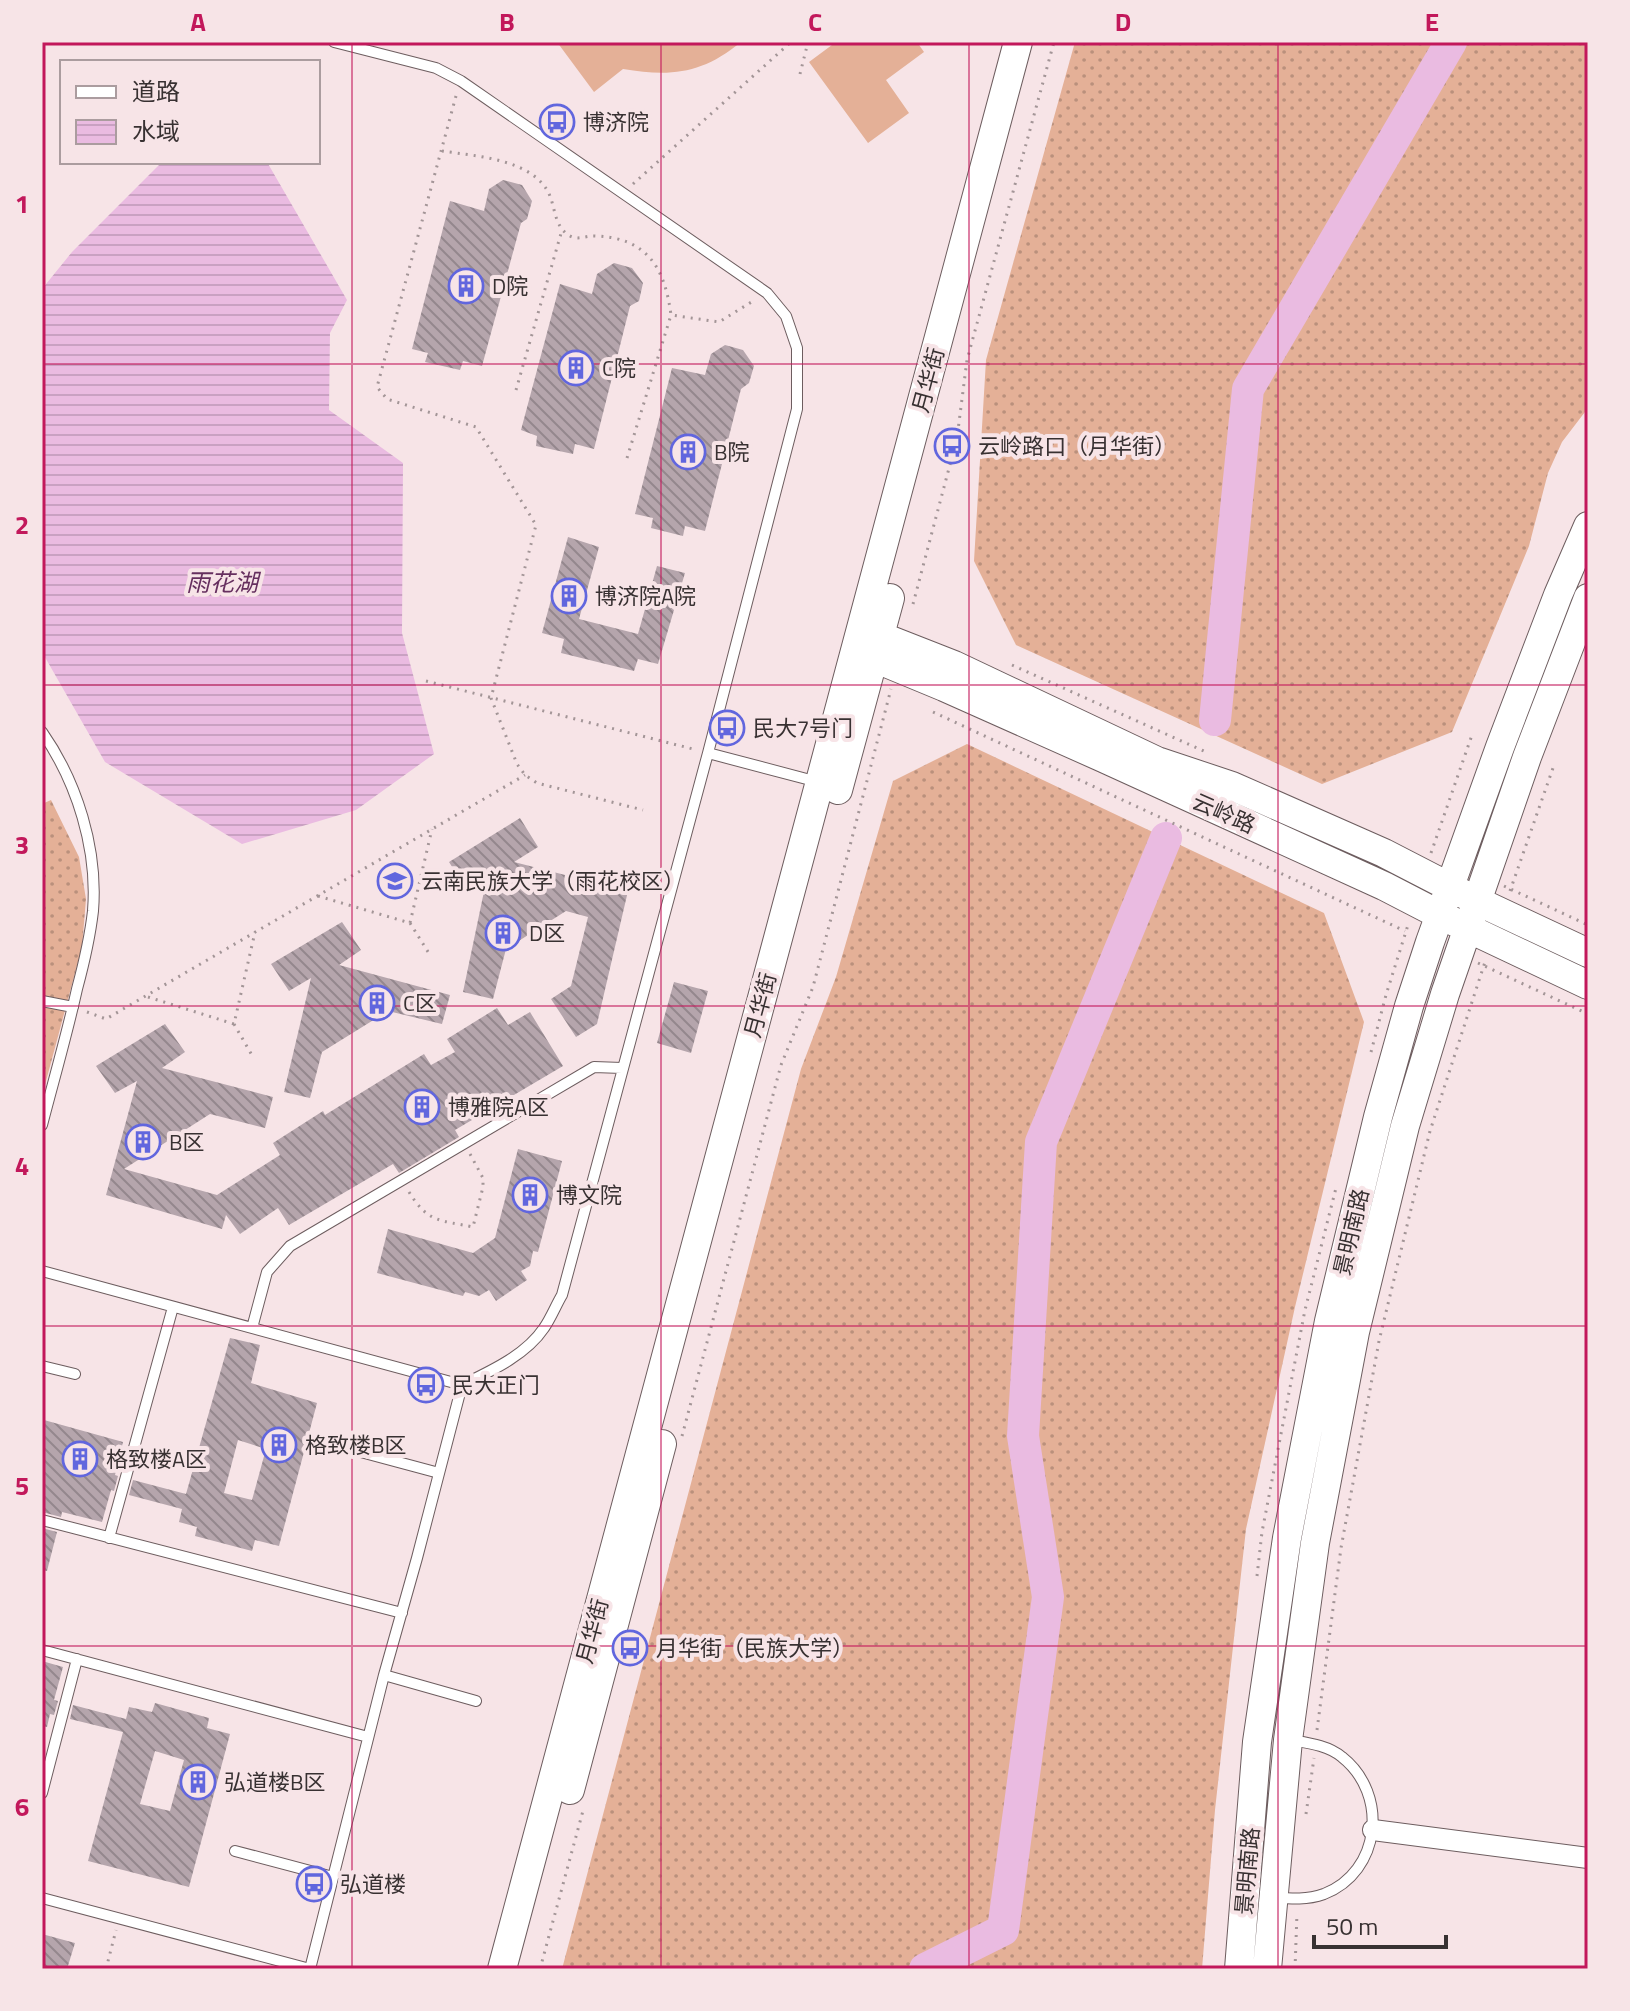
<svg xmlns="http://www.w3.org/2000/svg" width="1630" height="2011" viewBox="0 0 1630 2011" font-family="'Titillium Web','Noto Sans SC',sans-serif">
<defs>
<pattern id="grass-dots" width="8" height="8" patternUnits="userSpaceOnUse" patternTransform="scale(2)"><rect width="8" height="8" fill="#e4b097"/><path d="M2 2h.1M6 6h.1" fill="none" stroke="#ba907c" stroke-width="1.8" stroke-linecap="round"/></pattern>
<pattern id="water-rules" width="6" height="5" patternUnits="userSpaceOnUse" patternTransform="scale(2)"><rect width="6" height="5" fill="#eabbe1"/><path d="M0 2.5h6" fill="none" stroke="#c9a1c2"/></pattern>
<pattern id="building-back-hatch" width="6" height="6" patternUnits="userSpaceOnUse" patternTransform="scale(2)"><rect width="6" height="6" fill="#b5a5ac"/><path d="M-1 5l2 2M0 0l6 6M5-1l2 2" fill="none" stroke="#94878d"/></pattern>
</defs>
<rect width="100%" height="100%" fill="#f7e4e7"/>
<path fill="url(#grass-dots)" d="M 1075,42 L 1588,42 L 1588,408 L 1562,442 L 1548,473 L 1529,546 L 1452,732 L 1322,784 L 1016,645 L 974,561 L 986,360 Z
M 967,744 L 1324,913 L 1364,1022 L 1295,1307 L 1246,1529 L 1215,1810 L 1202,1969 L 562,1969 L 801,1069 L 836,977 L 893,781 Z
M 51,800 L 79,857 L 86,899 L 82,947 L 42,1096 L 42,804 Z"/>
<path fill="#e4b097" d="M 557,42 L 741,42 C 702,74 671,77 623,69 L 594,92 Z
M 836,42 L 917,42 L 924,52 L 886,80 L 909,113 L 868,143 L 809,62 Z"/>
<path fill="url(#water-rules)" d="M 162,162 L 267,162 L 347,300 L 330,333 L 329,410 L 403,463 L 402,633 L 434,754 L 356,810 L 242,844 L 105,762 L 42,652 L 42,289 L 72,252 Z"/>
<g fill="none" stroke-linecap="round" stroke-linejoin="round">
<path stroke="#eabbe1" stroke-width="32" d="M 1215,720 L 1248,389 L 1451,42
M 925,1969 L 1003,1930 L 1048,1597 L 1023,1436 L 1041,1142 L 1166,838"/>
</g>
<path fill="url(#building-back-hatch)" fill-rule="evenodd" d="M 503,180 L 522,185 L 532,201 L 527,219 L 521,223 L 482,366 L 463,361 L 460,370 L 425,362 L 428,353 L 412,349 L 450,201 L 484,211 L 489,189 Z
M 614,263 L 632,268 L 643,283 L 639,301 L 630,306 L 594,449 L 575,444 L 573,454 L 536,446 L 537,436 L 521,430 L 560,284 L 592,294 L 597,274 Z
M 725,345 L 743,350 L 754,366 L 749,383 L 741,389 L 705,531 L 685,526 L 683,536 L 651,528 L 653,518 L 635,514 L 672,368 L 705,375 L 711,354 Z
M 568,537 L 599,547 L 579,619 L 638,634 L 657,566 L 685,573 L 658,664 L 638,659 L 634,671 L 561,653 L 564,639 L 542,633 Z
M 520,818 L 538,847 L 514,862 L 628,891 L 597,1024 L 576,1037 L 551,999 L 571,986 L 588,917 L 566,911 L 506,949 L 493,999 L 463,992 L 487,877 L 466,889 L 449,862 Z
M 342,922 L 361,950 L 339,965 L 450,995 L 442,1024 L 388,1011 L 322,1052 L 310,1098 L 284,1092 L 311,978 L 289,991 L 271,964 Z
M 674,982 L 708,991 L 691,1053 L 657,1043 Z
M 497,1008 L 508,1025 L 530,1012 L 563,1066 L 455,1130 L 459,1137 L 399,1173 L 393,1164 L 289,1225 L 278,1208 L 240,1234 L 226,1215 L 222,1229 L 106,1195 L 137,1081 L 115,1093 L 96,1066 L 165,1024 L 185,1052 L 162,1068 L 273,1097 L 265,1128 L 210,1114 L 124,1169 L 217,1195 L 280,1155 L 273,1143 L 323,1111 L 325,1115 L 424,1054 L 431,1065 L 455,1052 L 447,1039 Z
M 518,1149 L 562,1161 L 538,1252 L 533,1251 L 530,1266 L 521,1271 L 527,1280 L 496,1301 L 489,1290 L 479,1296 L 465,1292 L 463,1296 L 377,1273 L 388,1229 L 473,1253 L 495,1238 Z
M 230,1338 L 260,1345 L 251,1383 L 317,1403 L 279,1546 L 255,1540 L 252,1551 L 195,1536 L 197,1527 L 179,1522 L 182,1509 L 129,1495 L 133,1480 L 186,1494 ZM 238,1440 L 266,1449 L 252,1500 L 224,1493 Z
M 44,1420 L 123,1442 L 115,1475 L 118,1476 L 114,1491 L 111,1490 L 102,1522 L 62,1512 L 61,1517 L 42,1512 L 42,1428 Z
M 42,1528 L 57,1532 L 47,1571 L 42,1570 Z
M 42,1661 L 63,1667 L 54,1700 L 58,1701 L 54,1715 L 50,1714 L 47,1727 L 42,1726 Z
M 155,1703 L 209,1718 L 207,1728 L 230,1734 L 189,1887 L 88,1861 L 123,1732 L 70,1719 L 73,1705 L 126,1719 L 129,1707 L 152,1712 ZM 155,1751 L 184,1760 L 170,1811 L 140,1804 Z
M 42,1934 L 75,1943 L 67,1969 L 42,1969 Z"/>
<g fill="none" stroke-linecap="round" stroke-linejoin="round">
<g stroke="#6d5d5f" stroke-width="12">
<path id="lane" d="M 42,732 C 77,782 98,849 93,911 C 90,937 84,963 77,989 C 67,1034 54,1079 42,1125
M 708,753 L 818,782
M 42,1001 L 73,1007
M 42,1271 L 462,1385 C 491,1371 526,1355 544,1328 C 551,1318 556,1305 562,1295 L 708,753 L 797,409 L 797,348 L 786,316 L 767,293 L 461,81 L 436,68 L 334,42
M 252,1328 L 267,1272 L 290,1246 L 594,1067 L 622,1068
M 42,1366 L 75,1374
M 357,1451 L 439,1473
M 42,1520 L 402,1613
M 109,1538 L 173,1307
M 42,1650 L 368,1737
M 384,1675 L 476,1701
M 42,1793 L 77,1659
M 235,1851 L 333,1877
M 1275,1897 C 1292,1899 1307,1900 1324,1894 C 1381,1872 1389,1794 1342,1757 C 1328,1745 1308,1743 1290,1740
M 42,1898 L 310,1969
M 310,1969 L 384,1675 L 417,1558 L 462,1385"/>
</g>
<g stroke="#6d5d5f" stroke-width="22">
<path id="street" d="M 1373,1830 L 1588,1858"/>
</g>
<g stroke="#6d5d5f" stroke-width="30">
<path id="secondary" d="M 862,631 L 880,636 L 954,665 L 1157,761 L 1232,786 L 1384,853 L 1477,901 L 1588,953
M 857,654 L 874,658 L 944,687 L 1101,757 L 1384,886 L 1440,915 L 1588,985
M 838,790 L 890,598
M 570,1790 L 662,1444
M 502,1969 L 1018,42
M 1239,1969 L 1257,1742 L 1287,1538 L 1329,1321 L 1378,1117 L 1409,1006 L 1430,942 L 1500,747 L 1558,595 L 1588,526
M 1267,1969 L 1288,1740 L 1315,1543 L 1355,1332 L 1405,1126 L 1445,994 L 1527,757 L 1588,598"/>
</g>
<path stroke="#a39597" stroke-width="3" stroke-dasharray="2 6" stroke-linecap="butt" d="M 800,74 L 808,42
M 456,96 L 377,387 L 387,399 L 476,427 L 536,525 L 491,698 L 517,764 L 525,775 L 537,783 L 643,810
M 442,151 C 475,156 535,159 550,196 C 555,209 555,225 567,234 C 577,242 585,235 596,236 C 648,238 665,269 671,315 L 719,322 L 753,301
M 633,184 L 791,42
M 516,390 L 562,230
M 627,458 L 671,315
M 913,604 L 957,438 L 967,360 L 1054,42
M 1012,665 L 1206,752
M 426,681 L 693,749
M 933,712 L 1405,931
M 1431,853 L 1473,732
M 1504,886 L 1588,925
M 1510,891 L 1553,768
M 318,896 L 410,923 L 432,829
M 410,923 L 430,955
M 1478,963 L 1588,1014
M 148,997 L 234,1024 L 255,932
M 87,1012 L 106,1019 L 525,775
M 234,1024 L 253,1057
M 1371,1052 L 1386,995 L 1408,925
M 409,1192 C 428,1223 440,1220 473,1227 L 483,1187 L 483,1178 L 470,1154
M 682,1436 L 781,1065 L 813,987 L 891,689
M 1257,1576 L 1262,1532 L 1305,1310 L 1336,1188
M 1317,1730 L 1341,1548 L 1379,1341 L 1430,1131 L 1485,962
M 1306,1814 L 1314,1758
M 106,1969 L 116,1930
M 540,1969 L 584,1807
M 1295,1969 L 1297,1913"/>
<use href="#lane" stroke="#fff" stroke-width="10"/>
<use href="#street" stroke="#fff" stroke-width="20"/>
<use href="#secondary" stroke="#fff" stroke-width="28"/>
</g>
<path fill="none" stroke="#c2185b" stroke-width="2" stroke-opacity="0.55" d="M 352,42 L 352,1969M 661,42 L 661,1969M 969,42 L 969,1969M 1278,42 L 1278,1969M 42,364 L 1588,364M 42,685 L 1588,685M 42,1006 L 1588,1006M 42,1326 L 1588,1326M 42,1646 L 1588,1646"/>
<defs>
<g id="bus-ring" transform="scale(1.8)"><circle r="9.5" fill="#f7e4e7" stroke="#6166de" stroke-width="1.5"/><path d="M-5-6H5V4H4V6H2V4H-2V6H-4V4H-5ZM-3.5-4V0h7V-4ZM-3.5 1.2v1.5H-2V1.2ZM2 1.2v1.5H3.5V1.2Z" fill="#6166de"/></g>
<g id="building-ring" transform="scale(1.8)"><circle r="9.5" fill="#f7e4e7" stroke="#6166de" stroke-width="1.5"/><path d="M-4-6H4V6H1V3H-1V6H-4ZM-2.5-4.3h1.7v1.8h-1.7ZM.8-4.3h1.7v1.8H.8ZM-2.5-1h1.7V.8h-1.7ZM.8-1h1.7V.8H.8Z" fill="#6166de"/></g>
<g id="university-ring" transform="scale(1.8)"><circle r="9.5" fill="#f7e4e7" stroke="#6166de" stroke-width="1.5"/><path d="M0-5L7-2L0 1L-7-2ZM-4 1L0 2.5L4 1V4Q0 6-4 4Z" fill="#6166de"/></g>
</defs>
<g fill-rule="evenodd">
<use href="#bus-ring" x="557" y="122"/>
<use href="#building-ring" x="466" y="286"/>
<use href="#building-ring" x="576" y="368"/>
<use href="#bus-ring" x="952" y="446"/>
<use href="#building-ring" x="688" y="452"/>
<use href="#building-ring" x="569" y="596"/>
<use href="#bus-ring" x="727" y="728"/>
<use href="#university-ring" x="395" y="881"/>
<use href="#building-ring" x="503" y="933"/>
<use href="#building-ring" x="377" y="1003"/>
<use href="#building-ring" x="422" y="1107"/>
<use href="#building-ring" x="143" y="1142"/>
<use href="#building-ring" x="530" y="1195"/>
<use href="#bus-ring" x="426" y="1385"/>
<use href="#building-ring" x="279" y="1445"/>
<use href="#building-ring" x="80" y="1459"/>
<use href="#bus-ring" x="630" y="1648"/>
<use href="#building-ring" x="198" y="1782"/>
<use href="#bus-ring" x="314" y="1884"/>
</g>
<g text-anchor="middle" stroke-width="8" stroke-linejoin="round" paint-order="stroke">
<g font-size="22" fill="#383132" stroke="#f7e4e7" text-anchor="start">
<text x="583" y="130">博济院</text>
<text x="492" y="294">D院</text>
<text x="602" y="376">C院</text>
<text x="978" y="454">云岭路口（月华街）</text>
<text x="714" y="460">B院</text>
<text x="595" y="604">博济院A院</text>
<text x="753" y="736">民大7号门</text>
<text x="421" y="889">云南民族大学（雨花校区）</text>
<text x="529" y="941">D区</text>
<text x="403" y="1011">C区</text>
<text x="448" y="1115">博雅院A区</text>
<text x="169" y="1150">B区</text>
<text x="556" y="1203">博文院</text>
<text x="452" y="1393">民大正门</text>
<text x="305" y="1453">格致楼B区</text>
<text x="106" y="1467">格致楼A区</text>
<text x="656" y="1656">月华街（民族大学）</text>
<text x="224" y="1790">弘道楼B区</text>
<text x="340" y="1892">弘道楼</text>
</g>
<g font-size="22" fill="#383132" stroke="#f7e4e7">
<text transform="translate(928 380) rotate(-75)" y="8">月华街</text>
<text transform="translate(1224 813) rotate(24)" y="8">云岭路</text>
<text transform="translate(760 1005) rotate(-75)" y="8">月华街</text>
<text transform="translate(1351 1232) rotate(-77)" y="8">景明南路</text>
<text transform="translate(592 1631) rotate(-75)" y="8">月华街</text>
<text transform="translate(1247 1871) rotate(-85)" y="8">景明南路</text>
</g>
<g font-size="24" font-style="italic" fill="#662f5f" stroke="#f7e4e7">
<text x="222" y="591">雨花湖</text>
</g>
</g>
<rect width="1630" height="2011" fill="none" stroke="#f7e4e7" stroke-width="88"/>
<rect x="60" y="60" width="260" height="104" fill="#f7e4e7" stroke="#ab9c9f" stroke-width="2"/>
<rect x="76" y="86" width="40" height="12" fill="#ffffff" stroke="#ab9c9f" stroke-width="2"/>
<text x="132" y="100" font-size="24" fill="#383132">道路</text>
<rect x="76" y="120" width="40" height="24" fill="url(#water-rules)" stroke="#ab9c9f" stroke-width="2"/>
<text x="132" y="140" font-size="24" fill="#383132">水域</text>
<path d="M1314 1935v12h132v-12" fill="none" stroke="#383132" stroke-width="4"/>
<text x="1326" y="1935" font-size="24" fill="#383132" stroke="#f7e4e7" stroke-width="6" paint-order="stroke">50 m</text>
<rect x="44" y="44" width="1542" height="1923" fill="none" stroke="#c2185b" stroke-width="3"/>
<g font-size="26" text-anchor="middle" font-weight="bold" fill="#c2185b">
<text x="198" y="31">A</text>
<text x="507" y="31">B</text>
<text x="815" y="31">C</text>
<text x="1123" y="31">D</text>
<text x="1432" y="31">E</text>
<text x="22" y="213">1</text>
<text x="22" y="534">2</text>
<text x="22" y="854">3</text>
<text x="22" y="1175">4</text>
<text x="22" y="1495">5</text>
<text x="22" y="1816">6</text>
</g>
</svg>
